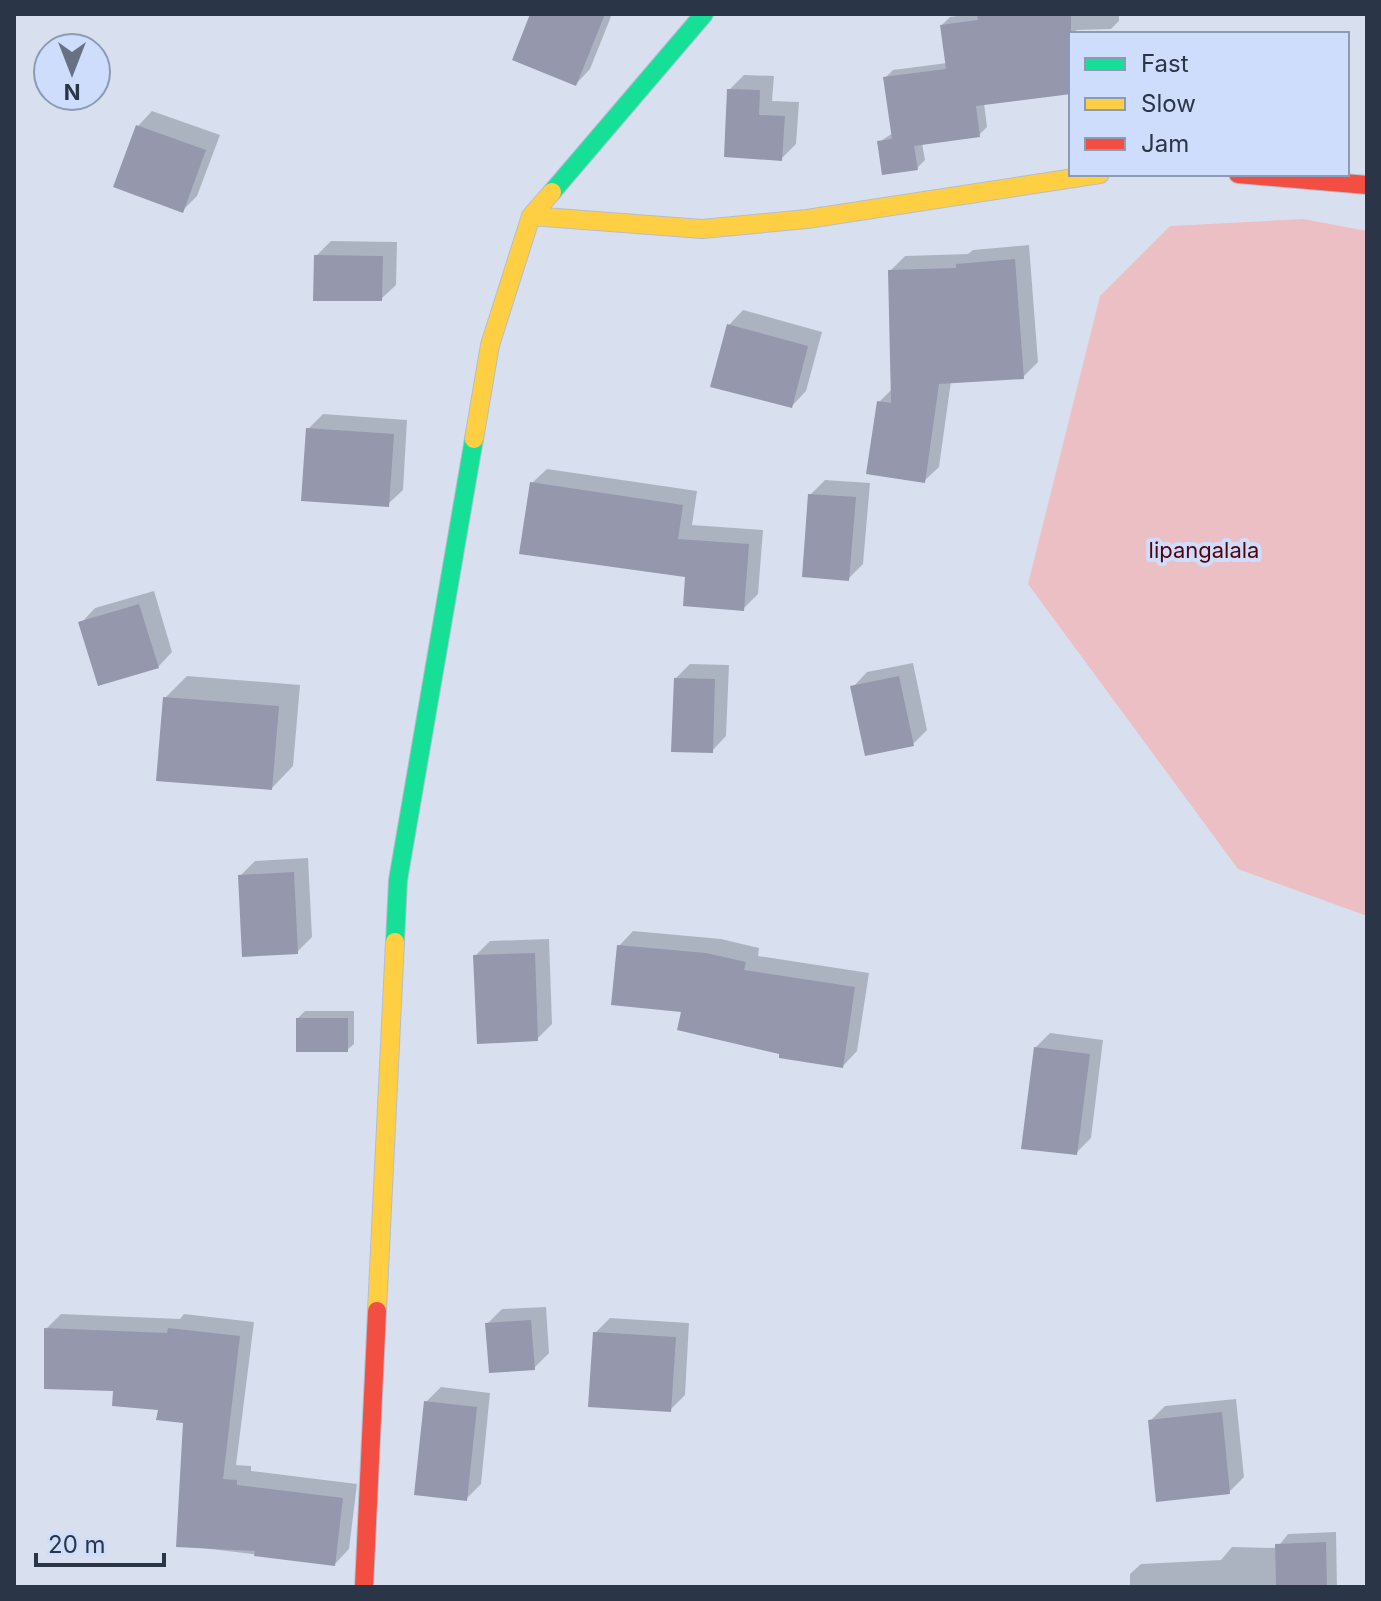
<svg xmlns="http://www.w3.org/2000/svg" width="1381" height="1601" viewBox="0 0 1381 1601" font-family="Inter,sans-serif">
<rect width="100%" height="100%" fill="#d8e0f0"/>
<path fill="#ebbfc3" d="M 1303,219 L 1367,231 L 1367,916 L 1238,869 L 1028,584 L 1100,296 L 1170,226 Z"/>
<path fill="#0003" d="M 532,14 L 612,14 L 590,69 L 576,84 Z
M 973,14 L 1119,14 L 1119,21 L 1111,29 L 1076,30 L 1077,34 L 1071,34 L 1071,92 L 984,103 L 987,127 L 979,135 L 922,143 L 925,160 L 917,168 L 879,142 L 893,133 L 885,78 L 893,70 L 947,63 L 942,25 L 950,17 Z
M 744,75 L 774,76 L 772,101 L 799,102 L 796,144 L 781,159 L 729,90 Z
M 152,111 L 220,135 L 197,196 L 182,211 L 138,126 Z
M 331,241 L 397,242 L 396,285 L 381,299 L 316,256 Z
M 1029,245 L 1038,362 L 1023,377 L 951,381 L 939,467 L 924,481 L 879,402 L 892,389 L 890,271 L 905,256 L 968,254 L 973,250 Z
M 743,310 L 822,332 L 806,391 L 792,406 L 729,325 Z
M 323,414 L 407,420 L 403,490 L 388,504 L 308,429 Z
M 547,469 L 697,491 L 692,525 L 763,530 L 758,594 L 743,609 L 532,483 Z
M 825,480 L 870,483 L 863,564 L 848,579 L 810,495 Z
M 154,591 L 172,652 L 158,667 L 81,623 L 95,608 Z
M 913,663 L 927,730 L 913,744 L 853,687 L 867,672 Z
M 690,664 L 729,665 L 726,736 L 712,751 L 676,678 Z
M 187,676 L 300,685 L 293,766 L 272,788 L 165,698 Z
M 308,858 L 312,937 L 297,952 L 240,876 L 255,861 Z
M 633,931 L 721,939 L 759,948 L 758,956 L 869,973 L 857,1051 L 843,1066 L 782,1052 L 684,1010 L 619,946 Z
M 549,939 L 552,1024 L 537,1039 L 475,956 L 490,941 Z
M 305,1011 L 354,1011 L 354,1044 L 347,1050 L 298,1018 Z
M 1050,1033 L 1103,1040 L 1091,1138 L 1076,1153 L 1035,1048 Z
M 546,1307 L 549,1353 L 534,1368 L 487,1324 L 502,1309 Z
M 61,1314 L 180,1319 L 184,1314 L 254,1322 L 236,1465 L 251,1466 L 251,1471 L 357,1484 L 349,1549 L 335,1564 L 178,1545 L 185,1422 L 115,1389 L 46,1329 Z
M 610,1318 L 689,1323 L 685,1395 L 670,1410 L 595,1333 Z
M 441,1387 L 490,1393 L 481,1484 L 466,1499 L 426,1402 Z
M 1236,1399 L 1244,1477 L 1229,1492 L 1150,1421 L 1165,1406 Z
M 1336,1532 L 1337,1587 L 1130,1587 L 1130,1574 L 1141,1564 L 1221,1560 L 1232,1547 L 1277,1548 L 1288,1534 Z"/>
<path fill="#9597ac" d="M 530,14 L 605,14 L 576,86 L 512,60 Z
M 977,14 L 1071,14 L 1071,94 L 976,106 L 980,137 L 914,146 L 918,170 L 882,175 L 877,141 L 892,139 L 883,77 L 946,69 L 940,25 L 978,20 Z
M 727,89 L 760,90 L 759,115 L 785,116 L 782,161 L 724,157 Z
M 136,125 L 206,150 L 183,213 L 113,187 Z
M 314,255 L 383,256 L 382,301 L 313,301 Z
M 1015,259 L 1024,379 L 939,384 L 925,483 L 866,474 L 877,401 L 891,403 L 888,270 L 956,268 L 956,264 Z
M 727,324 L 808,346 L 792,408 L 710,387 Z
M 306,428 L 394,434 L 389,507 L 301,501 Z
M 530,482 L 683,505 L 678,539 L 749,544 L 744,611 L 683,606 L 685,577 L 519,554 Z
M 808,494 L 856,497 L 849,581 L 802,577 Z
M 139,604 L 159,668 L 98,686 L 78,622 Z
M 899,676 L 914,746 L 865,756 L 850,686 Z
M 674,678 L 715,679 L 713,753 L 671,752 Z
M 163,697 L 279,706 L 272,790 L 156,781 Z
M 294,872 L 298,954 L 242,957 L 238,875 Z
M 617,945 L 706,953 L 746,962 L 744,970 L 855,987 L 843,1068 L 779,1058 L 779,1054 L 677,1030 L 681,1012 L 611,1005 Z
M 535,953 L 538,1041 L 477,1044 L 473,955 Z
M 296,1018 L 348,1018 L 348,1052 L 296,1052 Z
M 1034,1047 L 1090,1054 L 1077,1155 L 1021,1149 Z
M 531,1320 L 535,1370 L 489,1373 L 485,1323 Z
M 44,1328 L 167,1333 L 168,1328 L 240,1336 L 223,1479 L 237,1480 L 237,1485 L 343,1498 L 335,1566 L 254,1556 L 255,1551 L 176,1547 L 183,1423 L 156,1420 L 158,1410 L 112,1406 L 113,1391 L 44,1389 Z
M 593,1332 L 676,1337 L 671,1412 L 588,1407 Z
M 424,1401 L 477,1407 L 467,1501 L 414,1495 Z
M 1222,1412 L 1230,1494 L 1156,1502 L 1148,1420 Z
M 1326,1542 L 1327,1587 L 1276,1587 L 1275,1544 Z"/>
<g fill="none" stroke-linecap="round" stroke-linejoin="round">
<g stroke="#b5bdce" stroke-width="20">
<path id="fast" d="M 552,192 L 704,14
M 395,942 L 398,880 L 474,439"/>
</g>
<g stroke="#b5bdce" stroke-width="20">
<path id="slow" d="M 531,216 L 702,229 L 807,219 L 1100,174
M 474,439 L 490,345 L 531,216 L 552,192
M 377,1311 L 395,942"/>
</g>
<g stroke="#b5bdce" stroke-width="20">
<path id="jam" d="M 1238,174 L 1367,185
M 364,1587 L 377,1311"/>
</g>
<use href="#fast" stroke="#16e098" stroke-width="18"/>
<use href="#slow" stroke="#ffcf43" stroke-width="18"/>
<use href="#jam" stroke="#f24e42" stroke-width="18"/>
</g>
<g text-anchor="middle" stroke-width="8" stroke-linejoin="round" paint-order="stroke">
<g font-size="22" fill="#56020b" stroke="#ceddfb">
<text x="1204" y="558">lipangalala</text>
</g>
</g>
<rect width="1381" height="1601" fill="none" stroke="#2b3548" stroke-width="32"/>
<rect x="1069" y="32" width="280" height="144" fill="#ceddfb" stroke="#8d9ab3" stroke-width="2"/>
<rect x="1085" y="58" width="40" height="12" fill="#16e098" stroke="#8d9ab3" stroke-width="2"/>
<text x="1141" y="72" font-size="24" fill="#2b3548">Fast</text>
<rect x="1085" y="98" width="40" height="12" fill="#ffcf43" stroke="#8d9ab3" stroke-width="2"/>
<text x="1141" y="112" font-size="24" fill="#2b3548">Slow</text>
<rect x="1085" y="138" width="40" height="12" fill="#f24e42" stroke="#8d9ab3" stroke-width="2"/>
<text x="1141" y="152" font-size="24" fill="#2b3548">Jam</text>
<g transform="translate(72 72) rotate(180)"><circle r="38" fill="#ceddfb" stroke="#8d9ab3" stroke-width="2"/>
<path d="M0-6L14 30L0 20L-14 30Z" fill="#687183"/>
<text y="-12" font-size="22" font-weight="bold" text-anchor="middle" fill="#2b3548">N</text>
</g>
<path d="M36 1553v12h128v-12" fill="none" stroke="#2b3548" stroke-width="4"/>
<text x="48" y="1553" font-size="24" fill="#2b3548" stroke="#ceddfb" stroke-width="6" paint-order="stroke">20 m</text>
</svg>
